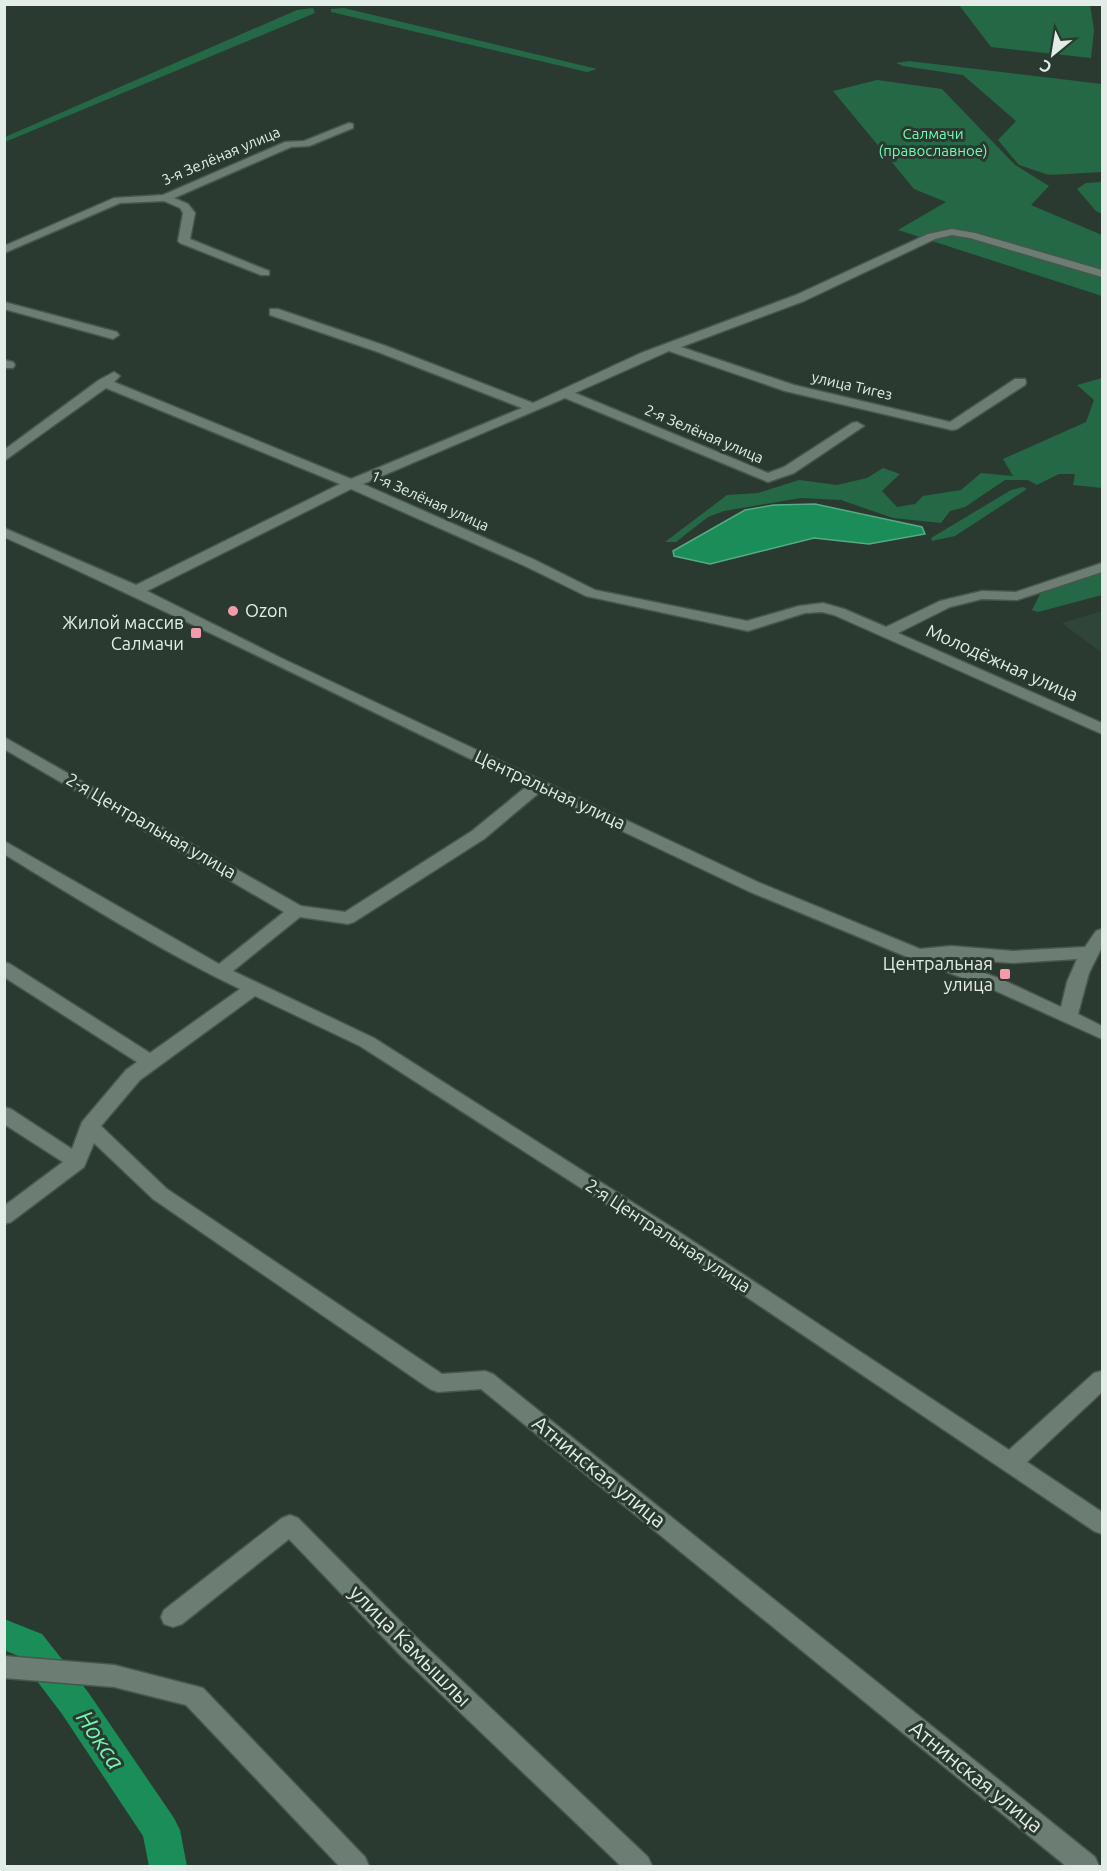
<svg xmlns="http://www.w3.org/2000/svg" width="1107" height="1871" viewBox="0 0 1107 1871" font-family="Ubuntu,sans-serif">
<rect width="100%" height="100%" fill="#2a3a30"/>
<path fill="#2e4537" d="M 1102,611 L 1102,653 L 1062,623 Z"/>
<path fill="#256845" d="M 959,5 L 1090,5 L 1094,30 L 1091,58 L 991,47 Z
M 313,8 L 315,13 L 5,142 L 5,137 L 297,10 Z
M 344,8 L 597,69 L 587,72 L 331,12 L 331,9 Z
M 909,61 L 1102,84 L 1102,172 L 1049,175 L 1019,165 L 998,140 L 1016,121 L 963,75 L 903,66 L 896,63 Z
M 877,80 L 942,89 L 1015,165 L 1049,186 L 1031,205 L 1102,235 L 1102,296 L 898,230 L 946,202 L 914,189 L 833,91 Z
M 1102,182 L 1102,214 L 1096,211 L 1077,189 L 1086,183 Z
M 1102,378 L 1102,488 L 1073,485 L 1075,474 L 1059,474 L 1037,485 L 1028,480 L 1005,480 L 965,507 L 950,511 L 941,523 L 893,518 L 841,500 L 801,498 L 724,511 L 708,517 L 676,542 L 665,542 L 727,495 L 758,493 L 799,480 L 837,485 L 867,478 L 883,468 L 900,474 L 882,491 L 897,507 L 915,504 L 923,496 L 961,490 L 981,473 L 1013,476 L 1003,459 L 1086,422 L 1094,400 L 1077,385 Z
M 1023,487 L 1027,489 L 955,536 L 932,541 L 931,538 L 1011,490 Z
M 1102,573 L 1102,595 L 1038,612 L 1032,610 L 1042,590 Z"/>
<path fill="#1a8d59" stroke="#56aa84" stroke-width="1.5" d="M 815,504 L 922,527 L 925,534 L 869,544 L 814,538 L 710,564 L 674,556 L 673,551 L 745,510 L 774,505 Z"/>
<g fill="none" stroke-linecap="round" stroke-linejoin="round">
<path fill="#1a8d59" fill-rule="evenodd" d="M 4,1619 L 42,1634 L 88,1692 L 174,1818 L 180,1830 L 187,1866 L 149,1866 L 143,1836 L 62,1714 L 18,1656 L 4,1650 Z"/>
<g stroke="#48564e" stroke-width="3">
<path id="minor" d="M 349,123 L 353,124 L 353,128 L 309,146 L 291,147 L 174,198 L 188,204 L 195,213 L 190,239 L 269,271 L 269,275 L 261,275 L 180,243 L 178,241 L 183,213 L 180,208 L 164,201 L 120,203 L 4,253 L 4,246 L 114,198 L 163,195 L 285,142 L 304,141 Z
M 952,229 L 975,233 L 1102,270 L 1102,277 L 970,238 L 952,235 L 935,239 L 804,301 L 681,347 L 794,385 L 950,422 L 1015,379 L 1025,379 L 1026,382 L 1025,385 L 957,429 L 952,430 L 785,391 L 669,351 L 575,393 L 768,473 L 784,467 L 852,423 L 857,422 L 864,426 L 794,473 L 768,482 L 565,398 L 363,484 L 535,560 L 595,590 L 747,621 L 799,606 L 823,603 L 844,609 L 886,627 L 940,601 L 982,591 L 1016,592 L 1102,563 L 1102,572 L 1017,600 L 982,599 L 950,607 L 898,633 L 1102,723 L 1102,734 L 834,615 L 822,612 L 805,613 L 748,631 L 586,596 L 525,566 L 351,489 L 147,591 L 281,658 L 760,883 L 920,949 L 951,946 L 1013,951 L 1085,947 L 1096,931 L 1102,929 L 1102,947 L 1089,973 L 1078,1014 L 1102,1026 L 1102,1039 L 987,987 L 912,959 L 748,891 L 540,792 L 484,839 L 354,922 L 348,924 L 300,917 L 233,971 L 374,1038 L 676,1230 L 1009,1450 L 1094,1373 L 1102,1371 L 1102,1392 L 1027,1462 L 1102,1512 L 1102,1534 L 1094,1531 L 662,1240 L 360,1046 L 255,996 L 140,1080 L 101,1126 L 167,1189 L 442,1374 L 485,1371 L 493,1374 L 1095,1857 L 1099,1866 L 1066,1866 L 481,1389 L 438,1392 L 430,1389 L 153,1199 L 94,1143 L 84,1167 L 11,1222 L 4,1224 L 4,1206 L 63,1162 L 4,1124 L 4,1107 L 11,1109 L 72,1149 L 82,1122 L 126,1070 L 137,1062 L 4,977 L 4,962 L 10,964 L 150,1053 L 240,989 C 159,950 81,901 4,854 L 4,841 L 219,964 L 284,912 L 4,749 L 4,737 L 301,906 L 345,912 L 472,831 L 527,786 C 353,703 180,616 4,537 L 4,528 L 136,585 L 340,484 L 106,388 L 4,461 L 4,450 L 99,380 L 114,372 L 120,376 L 114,382 L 351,479 L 522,408 L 378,352 L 270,315 L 270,309 L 278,309 L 386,346 L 533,403 L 641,353 L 796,295 L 928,234 ZM 944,958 L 1013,963 L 1077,959 L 1067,982 L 1061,1007 L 1001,979 Z
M 4,302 L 117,332 L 119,335 L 113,339 L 4,309 Z
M 4,360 L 13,362 L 15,365 L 13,368 L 4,368 Z
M 290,1515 L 298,1518 L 419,1640 L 648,1857 L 652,1866 L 621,1866 L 401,1656 L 289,1539 L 182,1624 L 173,1627 L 164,1624 L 161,1617 L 164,1610 L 282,1518 Z
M 4,1656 L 114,1665 L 203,1688 L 365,1857 L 369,1866 L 339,1866 L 186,1705 L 114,1687 L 4,1678 Z"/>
</g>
<use href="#minor" fill="#6c7e73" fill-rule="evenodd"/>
</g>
<g fill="#f39aab" stroke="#2a3a30" stroke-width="2">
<circle cx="233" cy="611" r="6"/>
<rect x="190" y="627" width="12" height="12" rx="3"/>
<rect x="999" y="968" width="12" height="12" rx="3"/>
</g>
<g text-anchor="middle" stroke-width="6" stroke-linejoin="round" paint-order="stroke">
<g font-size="15" fill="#75fbb3" stroke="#2a3a30">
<text x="933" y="139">Салмачи<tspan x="933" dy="17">(православное)</tspan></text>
</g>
<g font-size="15" fill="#e3ede7" stroke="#2a3a30">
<text transform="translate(221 156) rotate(-23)" y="5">3-я Зелёная улица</text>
<text transform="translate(852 386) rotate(13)" y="5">улица Тигез</text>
<text transform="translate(704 434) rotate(23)" y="5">2-я Зелёная улица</text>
<text transform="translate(430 501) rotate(24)" y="5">1-я Зелёная улица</text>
</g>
<g font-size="18" fill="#e3ede7" stroke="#2a3a30" text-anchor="end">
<text x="245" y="617" text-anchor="start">Ozon</text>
<text x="184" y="629">Жилой массив<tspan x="184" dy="21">Салмачи</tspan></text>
<text x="993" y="970">Центральная<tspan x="993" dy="21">улица</tspan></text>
</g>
<g font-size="18" fill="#e3ede7" stroke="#2a3a30">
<text transform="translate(1002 663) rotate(24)" y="6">Молодёжная улица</text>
<text transform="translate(550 790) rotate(25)" y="6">Центральная улица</text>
<text transform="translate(151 826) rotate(30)" y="6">2-я Центральная улица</text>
<text transform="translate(668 1236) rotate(33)" y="6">2-я Центральная улица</text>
</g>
<g font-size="21" fill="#e3ede7" stroke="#2a3a30">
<text transform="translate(599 1472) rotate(39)" y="7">Атнинская улица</text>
<text transform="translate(410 1646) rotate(45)" y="7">улица Камышлы</text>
<text transform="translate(976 1777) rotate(39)" y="7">Атнинская улица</text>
</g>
<g font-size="24" font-style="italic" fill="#71f7af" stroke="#2a3a30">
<text transform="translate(100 1740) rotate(56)" y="8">Нокса</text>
</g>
</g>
<rect width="1107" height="1871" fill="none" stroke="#e3ede7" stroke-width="12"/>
<g transform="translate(1053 54) rotate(210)" stroke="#2a3a30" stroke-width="4.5" paint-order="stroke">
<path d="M0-4.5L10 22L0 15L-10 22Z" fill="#e3ede7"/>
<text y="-9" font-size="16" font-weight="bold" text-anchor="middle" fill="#e3ede7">С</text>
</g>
</svg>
